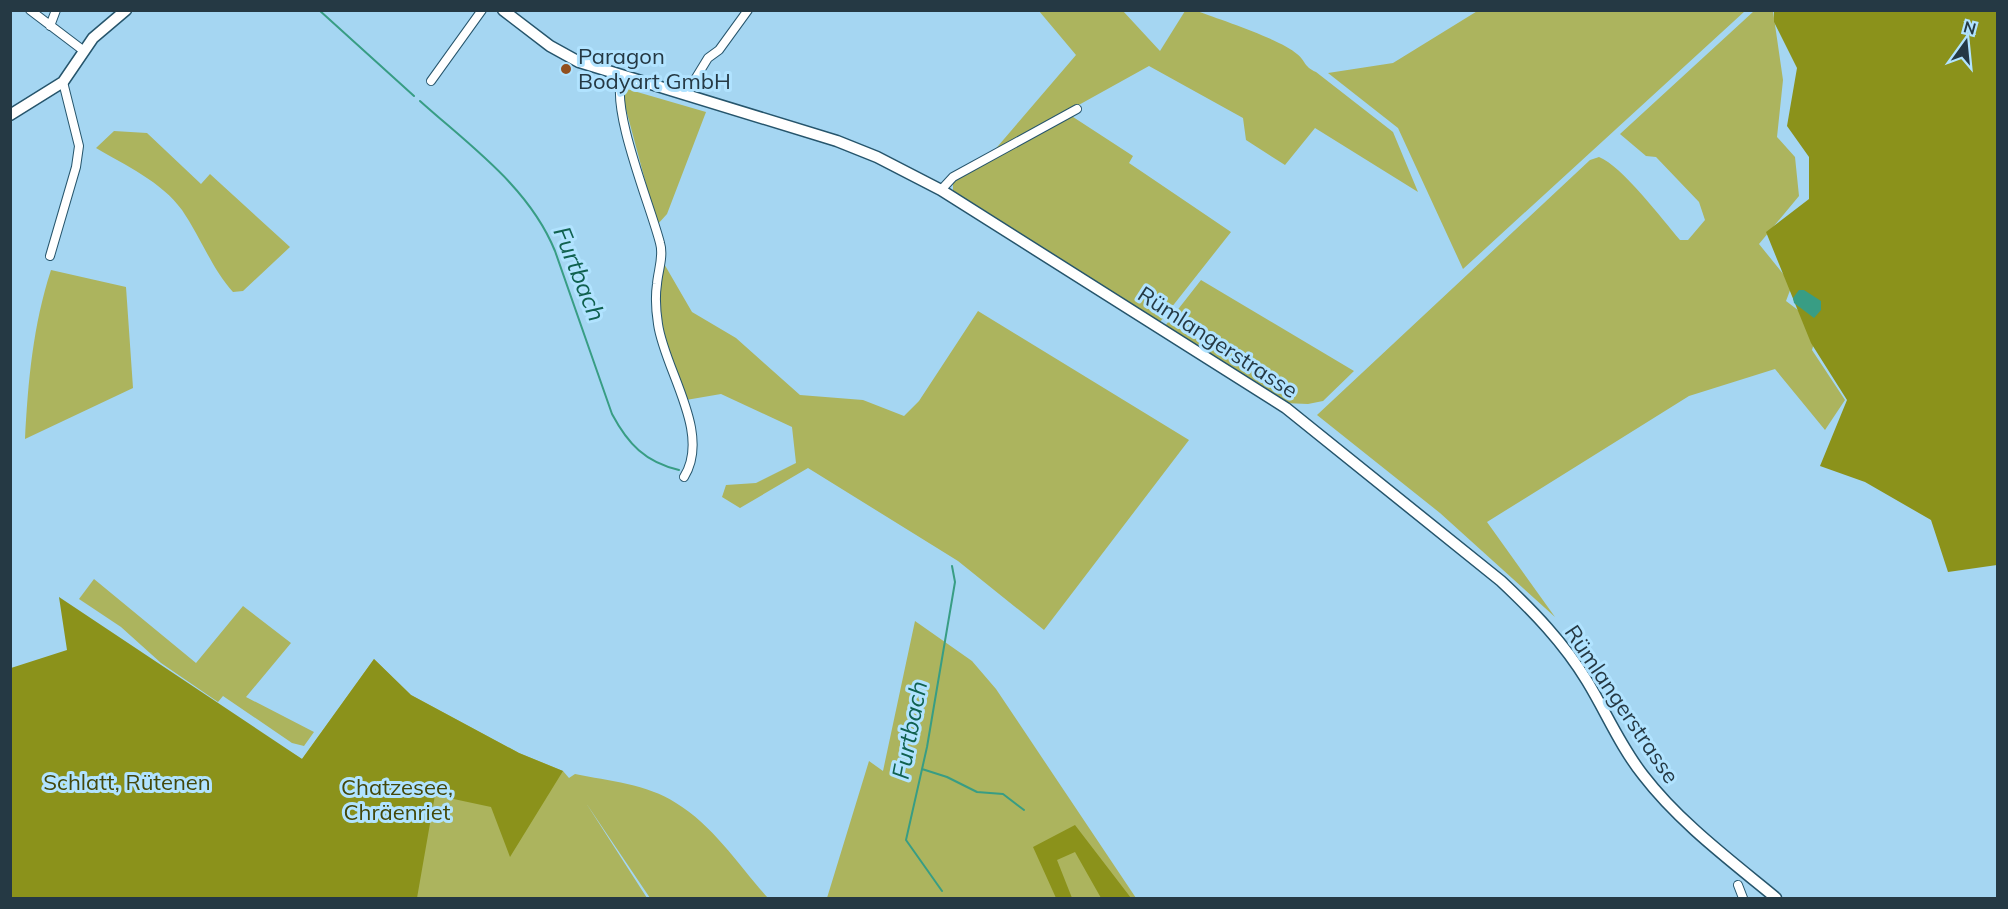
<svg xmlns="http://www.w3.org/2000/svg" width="2008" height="909" viewBox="0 0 2008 909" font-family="Mulish,sans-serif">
<rect width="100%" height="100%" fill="#a5d6f2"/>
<path fill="#acb45e" d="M 1479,10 L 1745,10 L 1745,11 L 1463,269 L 1398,128 L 1328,73 L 1393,63 Z
M 1039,11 L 1123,11 L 1160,51 L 1185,11 L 1197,11 C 1221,20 1280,39 1297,54 C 1306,61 1303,66 1316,72 L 1393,132 L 1418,192 L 1315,128 L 1285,165 L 1246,140 L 1243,118 L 1149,66 L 992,153 L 1076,55 Z
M 1754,11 L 1773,11 L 1783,80 L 1777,137 L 1795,157 L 1799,196 L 1759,244 L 1792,285 L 1786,301 L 1819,326 L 1812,350 L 1845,400 L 1825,430 L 1775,369 L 1689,396 L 1487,522 L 1555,617 L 1440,513 L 1317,415 L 1590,160 L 1599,157 C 1622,166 1662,219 1680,240 L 1688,240 L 1705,220 L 1699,202 L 1656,157 L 1646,156 L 1620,134 Z
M 620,87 L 706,112 L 667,214 L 657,225 Z
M 1070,115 L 1133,156 L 1129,163 L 1231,232 L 1160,322 L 953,191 L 953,181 Z
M 114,131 L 147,133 L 201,184 L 210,174 L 290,247 L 243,291 L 233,292 C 212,269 200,236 182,210 C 162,182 125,165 96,148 Z
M 663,262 L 692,312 L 736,338 L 800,395 L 863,400 L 904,416 L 919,401 L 978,311 L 1189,440 L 1044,630 L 958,561 L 808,468 L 740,508 L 722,497 L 726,485 L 756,483 L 796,463 L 792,427 L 721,394 L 686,400 C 668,348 654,319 663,262 Z
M 51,270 L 126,287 L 133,388 L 25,439 C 28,382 33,325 51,270 Z
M 1201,280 L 1354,371 L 1323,401 L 1308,404 L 1284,403 L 1165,326 Z
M 94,579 L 196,663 L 243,606 L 291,643 L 246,697 L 314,732 L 304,746 L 292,743 L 223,696 L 218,702 L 161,663 L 121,627 L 79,599 Z
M 915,621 L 972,661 L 996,689 L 1136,898 L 827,898 L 869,761 L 883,771 Z
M 374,659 L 411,695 L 519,753 L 563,771 L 569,778 L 575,774 C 609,781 647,784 676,803 C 713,825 740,867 768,898 L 650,898 L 586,803 L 647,898 L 230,898 L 174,678 L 302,759 Z"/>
<path fill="#8b921b" d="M 1774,11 L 1997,11 L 1997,565 L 1948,572 L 1931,520 L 1865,482 L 1820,466 L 1847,400 L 1811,343 L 1766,232 L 1809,199 L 1809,157 L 1787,126 L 1797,68 L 1774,22 Z
M 59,597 L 302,759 L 374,659 L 411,695 L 519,753 L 563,771 L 510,857 L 491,807 L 435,795 L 417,898 L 11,898 L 11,668 L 67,650 Z
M 1075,825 L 1131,898 L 1101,898 L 1075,852 L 1057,860 L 1072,898 L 1056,898 L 1033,847 Z"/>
<path fill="#389d84" d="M 1799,290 L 1804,290 L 1821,301 L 1821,310 L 1814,318 L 1794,303 L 1793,298 Z"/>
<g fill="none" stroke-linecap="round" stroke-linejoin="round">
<path stroke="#389d84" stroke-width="2" d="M 319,10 L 414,96
M 420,101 C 470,146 529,187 555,251 L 612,414 C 628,444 645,462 679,470
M 922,769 L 947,777 L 977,792 L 1003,794 L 1024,810
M 942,891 L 906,840 L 927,747 L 955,582 L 952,566"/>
<g stroke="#26556c" stroke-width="10">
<path id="minor" d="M 30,10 L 84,51
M 50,26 L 56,10
M 622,77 C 610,109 651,207 660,243 C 664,256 658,271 657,284 C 655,297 656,311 658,324 C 664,369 712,433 684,477
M 431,81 L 482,10
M 686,94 L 708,58 L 719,50 L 748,10
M 941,190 L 953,177 L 1077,109
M 50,256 L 76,167 L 79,146 L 63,82
M 1738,885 L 1743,898"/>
</g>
<g stroke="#26556c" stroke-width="13">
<path id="tertiary" d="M 503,10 L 550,46 L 579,62 L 837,141 L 877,157 L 941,190 L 1286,408 L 1501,581 C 1533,611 1564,643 1587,681 C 1606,712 1620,746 1643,775 C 1679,822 1730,860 1776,898
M 10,115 L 63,82 L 93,38 L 126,10"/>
</g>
<use href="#minor" stroke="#fff" stroke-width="8"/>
<use href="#tertiary" stroke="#fff" stroke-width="10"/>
</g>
<circle fill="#92501f" stroke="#b1e3ff" stroke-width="2" cx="566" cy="69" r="6"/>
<g text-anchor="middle" stroke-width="6" stroke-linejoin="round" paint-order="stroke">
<g font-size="22" fill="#253944" stroke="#b1e3ff" text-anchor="start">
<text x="578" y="64">Paragon<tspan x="578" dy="25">Bodyart GmbH</tspan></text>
</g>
<g font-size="22" fill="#253944" stroke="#b1e3ff">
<text transform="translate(1218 342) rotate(33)" y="8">Rümlangerstrasse</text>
<text transform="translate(1622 704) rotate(56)" y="8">Rümlangerstrasse</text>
</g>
<g font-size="22" fill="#43470a" stroke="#b1e3ff">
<text x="127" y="790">Schlatt, Rütenen</text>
<text x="397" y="795">Chatzesee,<tspan x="397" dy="25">Chräenriet</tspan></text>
</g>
<g font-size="24" font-style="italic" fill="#10614f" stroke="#b1e3ff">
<text transform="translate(579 274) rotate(68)" y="8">Furtbach</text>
<text transform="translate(910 730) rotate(-79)" y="8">Furtbach</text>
</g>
</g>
<rect width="2008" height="909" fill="none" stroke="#253944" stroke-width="24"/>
<g transform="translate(1966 42) rotate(15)" stroke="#b1e3ff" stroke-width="4.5" paint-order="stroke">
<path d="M0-4.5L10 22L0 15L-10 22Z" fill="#253944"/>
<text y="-9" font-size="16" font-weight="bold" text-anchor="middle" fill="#253944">N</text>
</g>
</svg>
